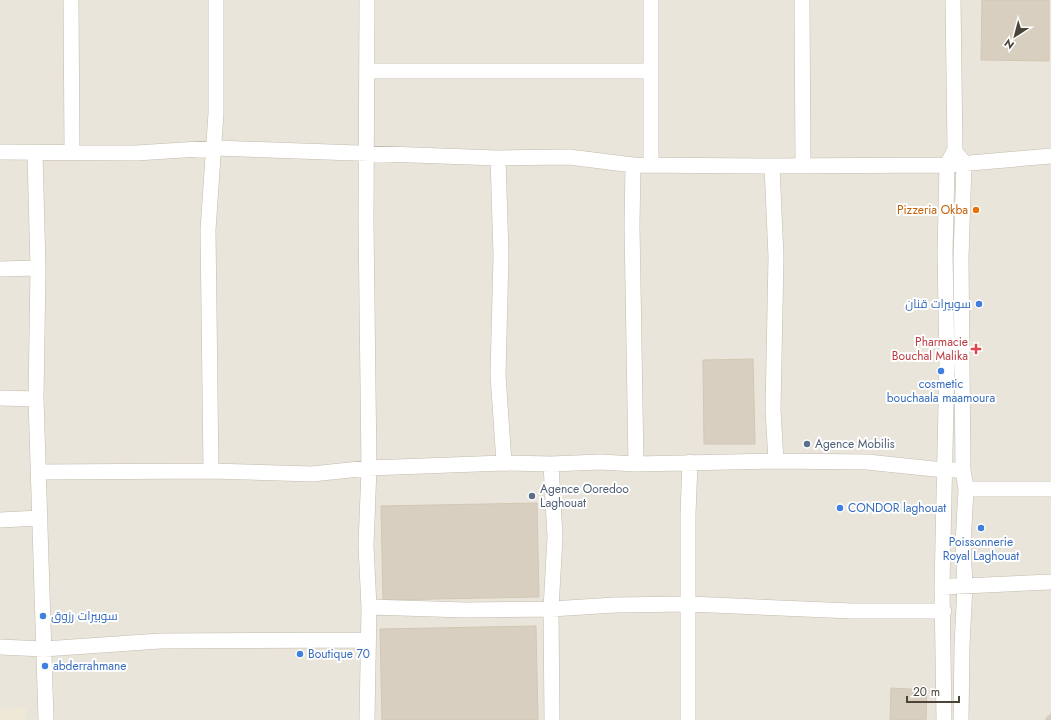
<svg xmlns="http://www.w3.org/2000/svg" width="1051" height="720" viewBox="0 0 1051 720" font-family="Jost,Cairo,sans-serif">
<rect width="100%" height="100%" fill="#f6f3ec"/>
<path fill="#eae5da" d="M 0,0 L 1051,0 L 1051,720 L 0,720 Z"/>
<path fill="#efe8d6" d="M 26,708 L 26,720 L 0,720 L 0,709 Z"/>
<path fill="#d8cfc1" stroke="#d3c7b4" d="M 982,0 L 1049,0 L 1049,61 L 981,60 Z
M 753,359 L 755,444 L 704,444 L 703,360 Z
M 537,503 L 539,597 L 383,600 L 381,506 Z
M 536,626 L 538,720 L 382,720 L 380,629 Z
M 891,688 L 927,690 L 926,720 L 890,720 Z
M 1051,714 L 1051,720 L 1046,720 L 1046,718 Z"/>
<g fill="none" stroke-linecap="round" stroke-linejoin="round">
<g stroke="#c2bbae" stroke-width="16">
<path id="street" d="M 71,0 L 72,152
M 802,0 L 803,166
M 367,71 L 651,71
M 0,152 L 136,153 L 215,148 L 498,158 L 569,157 L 633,165 L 772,166 L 947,165 L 1051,156
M 35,153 L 38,268 L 36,399 L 46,720
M 958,155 L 964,163 L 961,258 L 963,470 L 966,489 L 963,544 L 965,585 L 962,646 L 961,720
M 498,158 L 501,255 L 498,375 L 504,463
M 633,165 L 632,225 L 636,464
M 651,165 L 651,0
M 772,166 L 776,257 L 773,410 L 776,461
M 0,269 L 38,268
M 0,398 L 36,399
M 551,464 L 555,537 L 551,609 L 552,720
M 211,471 L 208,230 L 216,113 L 216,0
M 38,472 L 211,471 L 312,474 L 369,468 L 504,463 L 551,464 L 600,462 L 636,464 L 776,461 L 867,462 L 944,470 L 963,470
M 966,489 L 1051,489
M 0,520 L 40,518
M 942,587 L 1051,582
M 369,607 L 465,610 L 551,609 L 615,605 L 689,604 L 852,611 L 944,611
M 0,647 L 44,649 L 160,641 L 367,640
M 367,720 L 369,607 L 366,546 L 369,468 L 366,222 L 367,0
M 688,720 L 688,515 L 690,462
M 944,720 L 942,587 L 947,360 L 945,254 L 947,165 L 955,149 L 953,0"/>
</g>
<use href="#street" stroke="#fff" stroke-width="15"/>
</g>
<circle fill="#e8710a" stroke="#fff" stroke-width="1.5" cx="976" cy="210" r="4"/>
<g fill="#3f7fe0" stroke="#fff" stroke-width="1.5">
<circle cx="979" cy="304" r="4"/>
<circle cx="941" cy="371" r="4"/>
<circle cx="840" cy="508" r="4"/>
<circle cx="981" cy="528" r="4"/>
<circle cx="43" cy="616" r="4"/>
<circle cx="300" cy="654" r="4"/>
<circle cx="45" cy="666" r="4"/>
</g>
<path fill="#e0444e" stroke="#fff" stroke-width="1.5" d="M974 343h4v4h4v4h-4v4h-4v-4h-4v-4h4z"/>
<g fill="#5c6f8a" stroke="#fff" stroke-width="1.5">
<circle cx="807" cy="444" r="4"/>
<circle cx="532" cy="496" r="4"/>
</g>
<g text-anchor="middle" stroke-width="4" stroke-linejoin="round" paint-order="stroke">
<g font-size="12" fill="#c56008" stroke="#fff" text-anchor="end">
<text x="968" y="214">Pizzeria Okba</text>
</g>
<g font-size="12" fill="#366cbe" stroke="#fff" text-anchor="start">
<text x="971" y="308" text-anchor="end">سوبيرات قنان</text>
<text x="941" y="388" text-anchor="middle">cosmetic<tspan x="941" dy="14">bouchaala maamoura</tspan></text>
<text x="848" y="512">CONDOR laghouat</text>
<text x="981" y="546" text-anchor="middle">Poissonnerie<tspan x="981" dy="14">Royal Laghouat</tspan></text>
<text x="51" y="620">سوبيرات رزوق</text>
<text x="308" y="658">Boutique 70</text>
<text x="53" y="670">abderrahmane</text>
</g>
<g font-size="12" fill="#be3a42" stroke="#fff" text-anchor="end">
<text x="968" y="346">Pharmacie<tspan x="968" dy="14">Bouchal Malika</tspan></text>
</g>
<g font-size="12" fill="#4e5e75" stroke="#fff" text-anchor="start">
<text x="815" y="448">Agence Mobilis</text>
<text x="540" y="493">Agence Ooredoo<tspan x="540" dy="14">Laghouat</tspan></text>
</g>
</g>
<g transform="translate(1015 36) rotate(216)" stroke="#ffffff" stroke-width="3" paint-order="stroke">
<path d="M0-3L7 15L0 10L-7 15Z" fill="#4b4439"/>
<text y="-6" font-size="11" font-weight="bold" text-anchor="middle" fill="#4b4439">N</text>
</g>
<path d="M907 696v6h52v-6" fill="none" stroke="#4b4439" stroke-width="2"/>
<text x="913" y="696" font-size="12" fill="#4b4439" stroke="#ffffff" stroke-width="3" paint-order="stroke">20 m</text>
</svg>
